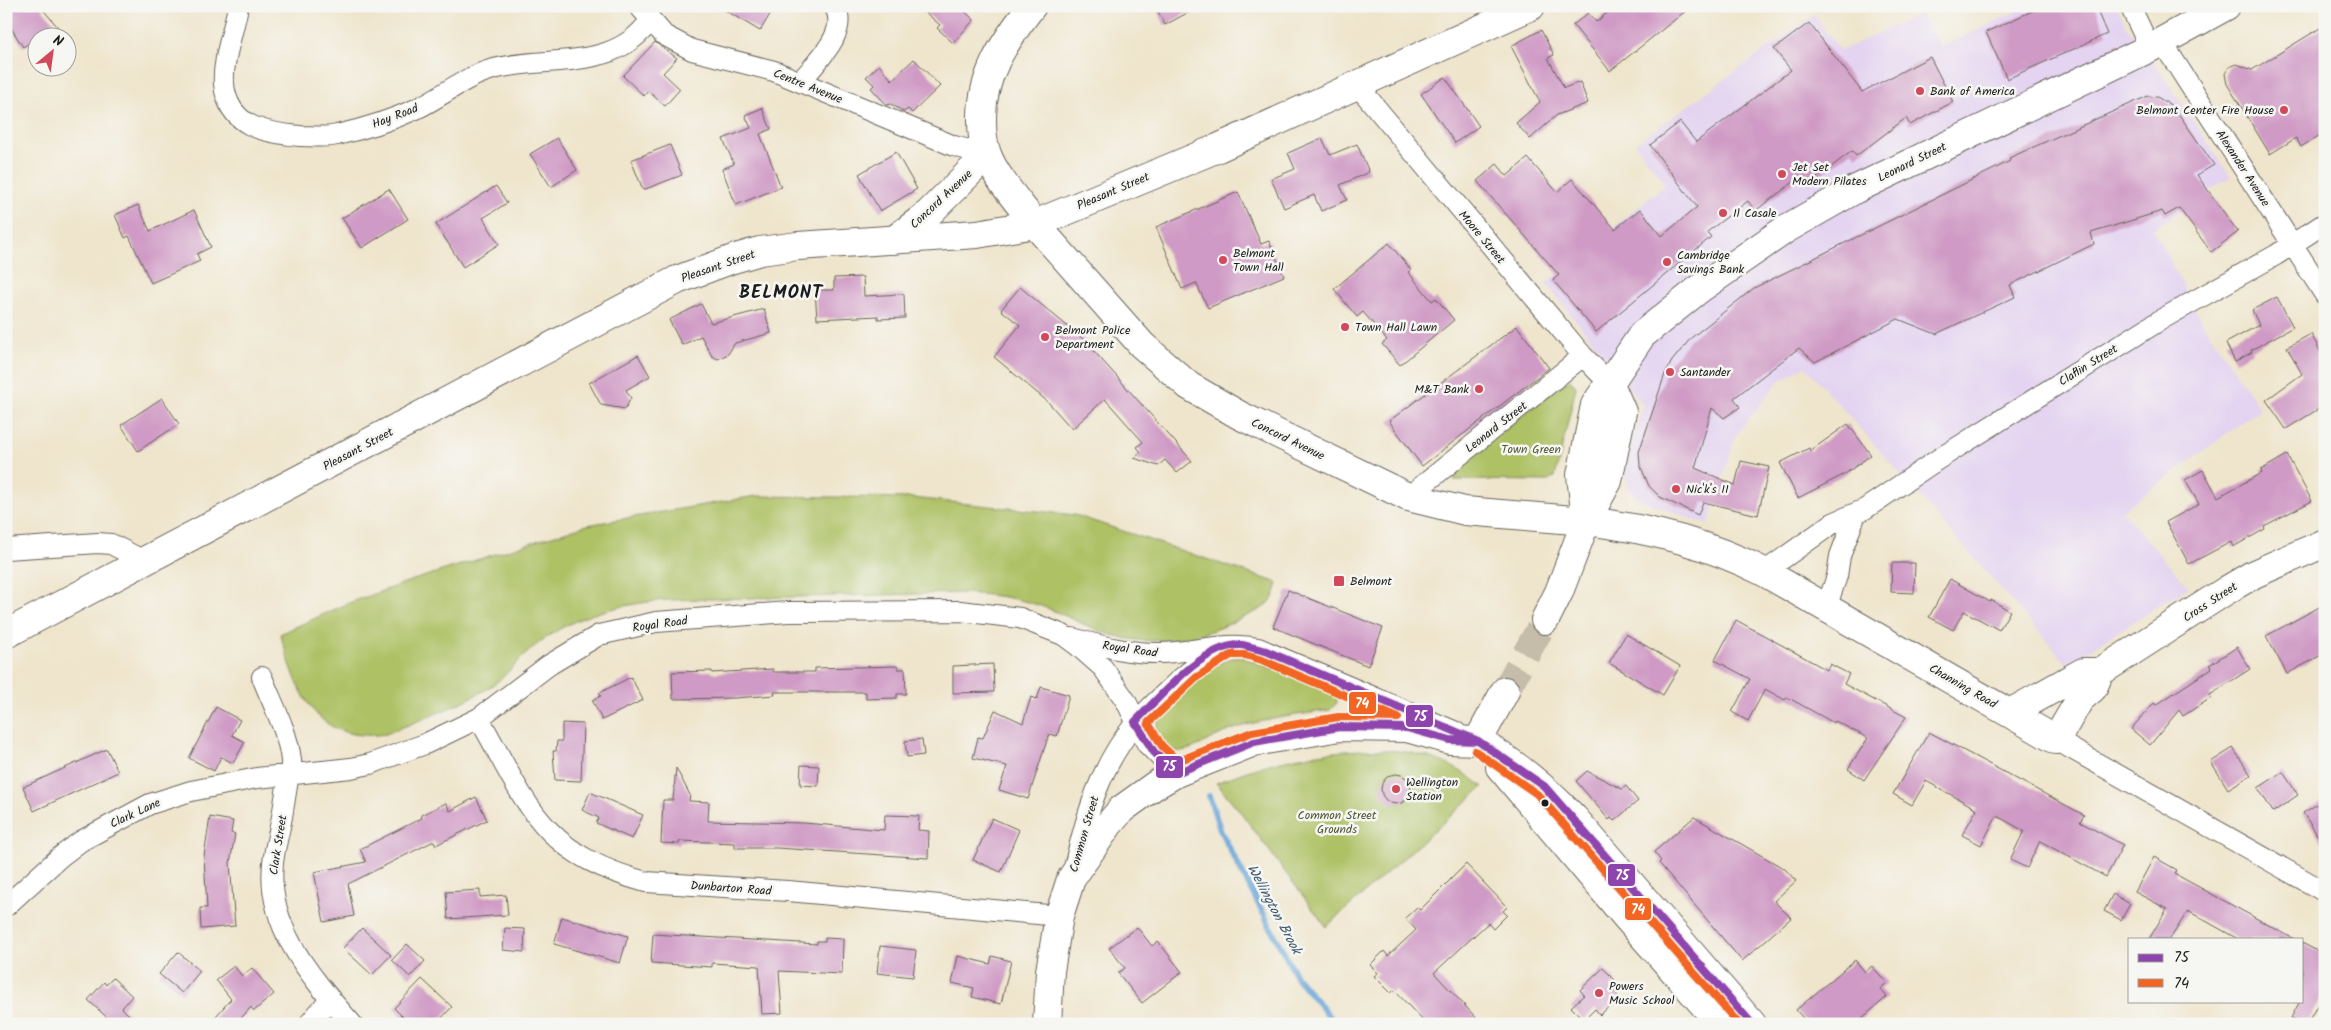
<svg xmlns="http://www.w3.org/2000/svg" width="2331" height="1030" viewBox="0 0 2331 1030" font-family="Kalam,sans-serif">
<rect width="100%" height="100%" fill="#f6f6f2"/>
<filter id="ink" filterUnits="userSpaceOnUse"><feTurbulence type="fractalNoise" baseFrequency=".02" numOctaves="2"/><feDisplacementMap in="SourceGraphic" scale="10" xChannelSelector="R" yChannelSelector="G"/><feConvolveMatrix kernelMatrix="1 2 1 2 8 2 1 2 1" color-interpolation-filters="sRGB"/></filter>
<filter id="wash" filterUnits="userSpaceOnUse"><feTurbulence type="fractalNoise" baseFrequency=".0096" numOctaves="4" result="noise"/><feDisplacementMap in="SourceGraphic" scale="20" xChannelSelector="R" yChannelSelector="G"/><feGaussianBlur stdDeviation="1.12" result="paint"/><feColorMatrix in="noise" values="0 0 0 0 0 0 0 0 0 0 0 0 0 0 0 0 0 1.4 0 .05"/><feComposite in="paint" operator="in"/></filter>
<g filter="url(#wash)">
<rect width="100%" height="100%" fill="#efe5cc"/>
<path fill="#e4d3f1" d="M 2029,6 L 2117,6 L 2126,26 L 2165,79 L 2231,177 L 2153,229 L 2204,325 L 2260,409 L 2122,511 L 2188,587 L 2067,664 L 1805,366 L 1778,382 L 1736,435 L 1708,525 L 1637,498 L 1628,488 L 1624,470 L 1643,405 L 1546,283 L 1666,184 L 1635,144 L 1814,15 L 1840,51 L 1920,14 L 1941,47 Z"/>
<path fill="#aec165" stroke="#656e40" d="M 1570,379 L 1576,387 L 1555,477 L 1548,481 L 1454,480 L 1460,463 Z
M 756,496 L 912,498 L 1075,515 L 1278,583 C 1276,588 1275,596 1271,601 C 1264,610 1245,616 1235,621 C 1198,639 1152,647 1112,635 C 1086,627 1063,613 1038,605 C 1013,597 988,594 962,593 L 666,600 C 618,605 574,614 535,646 C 519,659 506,677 487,689 C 455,707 420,720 386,734 C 312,744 299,691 280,634 L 349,603 L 410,581 L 587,525 Z
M 1239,656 L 1336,693 L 1337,703 L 1330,710 C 1293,716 1254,719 1219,735 C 1206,741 1191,752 1176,751 C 1168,750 1162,746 1158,739 C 1143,718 1201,673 1218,664 C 1225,660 1232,658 1239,656 Z
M 1382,750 C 1420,751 1453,762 1483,787 L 1326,927 L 1239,810 L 1216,783 C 1270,760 1323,749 1382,750 Z"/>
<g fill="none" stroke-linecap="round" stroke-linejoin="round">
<path stroke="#65a4d7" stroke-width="6" d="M 1209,796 L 1221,832 L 1297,978 L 1336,1024"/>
</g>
<g id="blocks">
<path fill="#cf9ac5" d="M 6,6 L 40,6 L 67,38 L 38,38 L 23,47 L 6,20 Z
M 718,6 L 775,6 L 760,31 Z
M 918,6 L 959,6 L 974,20 L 953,43 L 937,28 L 940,25 Z
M 1155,6 L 1200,6 L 1165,25 Z
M 1616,6 L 1692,6 L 1610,71 L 1573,25 L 1588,13 L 1596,22 Z
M 2043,6 L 2095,6 L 2107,34 L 2007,79 L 1986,32 Z
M 1809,23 L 1862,92 L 1930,57 L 1953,102 L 1910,125 L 1906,118 L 1856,156 L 1852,151 L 1810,183 L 1803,175 L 1755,211 L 1748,201 L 1707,232 L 1711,237 L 1596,332 L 1553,280 L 1559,275 L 1477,181 L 1497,164 L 1507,176 L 1528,158 L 1557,192 L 1572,179 L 1615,229 L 1640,209 L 1662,236 L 1697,207 L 1650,145 L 1680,122 L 1696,142 L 1791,70 L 1774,49 Z
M 2325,25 L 2325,132 L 2301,147 L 2296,138 L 2270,154 L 2227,84 L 2225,74 L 2229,67 L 2237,64 L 2252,70 Z
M 1541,30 L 1554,55 L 1548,58 L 1564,88 L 1580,82 L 1588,103 L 1557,115 L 1530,139 L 1516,123 L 1540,102 L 1511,46 Z
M 655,42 L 677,58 L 663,73 L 680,89 L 665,106 L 648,91 L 644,96 L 623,76 Z
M 914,59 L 940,86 L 912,113 L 908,109 L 904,112 L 891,104 L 887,105 L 871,88 L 874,85 L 866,77 L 879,65 L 892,80 Z
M 1445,77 L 1479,126 L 1455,143 L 1421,94 Z
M 2148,96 L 2157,97 L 2174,107 L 2214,165 L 2197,175 L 2238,232 L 2211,252 L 2179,208 L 2165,216 L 2162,211 L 2091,233 L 2094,244 L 2010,285 L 2015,297 L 1936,334 L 1898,319 L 1815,362 L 1799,348 L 1734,398 L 1740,407 L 1724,418 L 1712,408 L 1695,468 L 1735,485 L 1741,461 L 1769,467 L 1758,515 L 1703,502 L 1698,515 L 1660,497 L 1649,486 L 1640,465 L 1639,452 L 1665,374 L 1672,361 L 1691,338 L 1754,288 L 2010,161 L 2009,158 Z
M 762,108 L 771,129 L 760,134 L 781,187 L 736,205 L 722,169 L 734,164 L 723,139 L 751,128 L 745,115 Z
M 557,138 L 577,170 L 551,187 L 530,154 Z
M 1322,138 L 1330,155 L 1357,144 L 1369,172 L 1340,185 L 1347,200 L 1321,211 L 1314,195 L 1284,208 L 1271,179 L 1295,169 L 1288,153 Z
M 670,145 L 682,175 L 643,190 L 631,160 Z
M 896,152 L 917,189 L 880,211 L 859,174 Z
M 496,186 L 507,203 L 483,218 L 499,244 L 463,267 L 436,224 Z
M 389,189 L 408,219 L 362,248 L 342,218 Z
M 1238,192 L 1261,244 L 1269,241 L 1284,276 L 1208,308 L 1196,283 L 1182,289 L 1156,227 Z
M 138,205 L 150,231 L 194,210 L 211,247 L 197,254 L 200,261 L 151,283 L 129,236 L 125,238 L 115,215 Z
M 1389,243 L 1411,270 L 1408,272 L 1432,301 L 1436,298 L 1454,320 L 1400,365 L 1382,344 L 1387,340 L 1363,312 L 1357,317 L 1334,289 Z
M 863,277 L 864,296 L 904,294 L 905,318 L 878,319 L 878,316 L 817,319 L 815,290 L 834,290 L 834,278 Z
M 1020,287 L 1094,348 L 1093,350 L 1192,461 L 1177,473 L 1165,460 L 1158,466 L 1134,458 L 1141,452 L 1137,447 L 1143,442 L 1105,399 L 1072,429 L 1048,402 L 994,357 L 1020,325 L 1001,310 Z
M 2277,297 L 2293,327 L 2251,350 L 2252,352 L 2235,362 L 2226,343 L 2259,325 L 2252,310 Z
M 701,304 L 711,323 L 764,309 L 771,333 L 735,343 L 728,354 L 718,359 L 712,356 L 701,336 L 682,345 L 669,320 Z
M 1517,326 L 1549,368 L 1422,466 L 1389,421 Z
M 2311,334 L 2325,360 L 2325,405 L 2286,429 L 2266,400 L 2302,374 L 2287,347 Z
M 638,355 L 650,376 L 626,390 L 631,398 L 625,409 L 601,405 L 589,383 Z
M 162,398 L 179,424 L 138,451 L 121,425 Z
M 1848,424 L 1871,455 L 1845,474 L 1798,498 L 1780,463 L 1809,448 L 1810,451 Z
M 2287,455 L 2312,501 L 2264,526 L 2265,529 L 2233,547 L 2231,542 L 2189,564 L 2166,522 L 2199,504 L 2185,480 L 2203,470 L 2218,497 L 2262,473 L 2261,470 Z
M 1892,563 L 1915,563 L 1914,593 L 1891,592 Z
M 1950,579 L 1990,602 L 1991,600 L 2010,611 L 1999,630 L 1964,611 L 1953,630 L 1929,617 Z
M 1288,590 L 1383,628 L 1368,666 L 1273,627 Z
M 2325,604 L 2325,653 L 2287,674 L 2266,636 Z
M 1736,620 L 1827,670 L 1830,664 L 1849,674 L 1844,684 L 1906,717 L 1864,780 L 1848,769 L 1868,738 L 1835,721 L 1834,723 L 1787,697 L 1785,700 L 1765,689 L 1748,721 L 1732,712 L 1750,679 L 1715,660 Z
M 1626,634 L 1680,666 L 1663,695 L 1609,663 Z
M 2237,647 L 2250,669 L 2210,695 L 2211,698 L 2183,716 L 2179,710 L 2150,745 L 2131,729 L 2154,703 L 2156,705 L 2212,668 L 2209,665 Z
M 993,664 L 994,692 L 953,693 L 953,666 Z
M 898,666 L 898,669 L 905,669 L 906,694 L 897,694 L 897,698 L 866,699 L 866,692 L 774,692 L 775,695 L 735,698 L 673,699 L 672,672 L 712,671 L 712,673 L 773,669 L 773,672 L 815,672 L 815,668 Z
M 631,677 L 643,700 L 602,720 L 592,700 L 601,696 L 599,693 Z
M 1041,687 L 1069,695 L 1057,736 L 1049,734 L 1028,799 L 999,790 L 1007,766 L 973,758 L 978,737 L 983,738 L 995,710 L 1023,723 L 1031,697 L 1037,699 Z
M 216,707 L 240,720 L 232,735 L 245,742 L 233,763 L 221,757 L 214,771 L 189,758 Z
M 562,723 L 583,724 L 581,781 L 555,780 L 553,751 L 556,751 L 557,741 L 562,741 Z
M 1929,732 L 2084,815 L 2080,822 L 2123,845 L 2106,877 L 2040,841 L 2027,868 L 2010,860 L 2024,831 L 1997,816 L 1981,845 L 1962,835 L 1977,809 L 1926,781 L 1912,805 L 1893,794 Z
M 922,739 L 924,755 L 907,757 L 905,741 Z
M 2233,748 L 2251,775 L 2228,789 L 2211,762 Z
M 107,749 L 118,772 L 34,811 L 23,787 Z
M 801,765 L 819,766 L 818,786 L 800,785 Z
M 676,768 L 690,795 L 689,801 L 709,802 L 708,821 L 804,823 L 884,830 L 885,815 L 919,816 L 918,830 L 929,831 L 928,858 L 777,848 L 735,848 L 735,843 L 680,841 L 679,844 L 661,843 L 663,800 L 673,800 Z
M 1587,771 L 1622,789 L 1626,786 L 1638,801 L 1614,821 L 1611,818 L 1609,820 L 1576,781 Z
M 2283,772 L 2298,795 L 2273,812 L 2258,788 Z
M1381 789a15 15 0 1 1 30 0a15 15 0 1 1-30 0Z
M 590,792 L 643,815 L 632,839 L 596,823 L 599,818 L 582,810 Z
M 476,797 L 487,820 L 436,845 L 434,841 L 348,884 L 354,916 L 324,922 L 314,872 L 366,862 L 360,849 L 422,818 L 421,815 L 446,803 L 450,811 Z
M 2325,799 L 2325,847 L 2303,813 Z
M 210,817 L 233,821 L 231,833 L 235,834 L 230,863 L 235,926 L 201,929 L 200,908 L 207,908 L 204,856 Z
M 1694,817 L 1785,869 L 1796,881 L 1774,901 L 1791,918 L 1742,961 L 1659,863 L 1661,861 L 1654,852 Z
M 992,818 L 1019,830 L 1001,872 L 973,860 Z
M 2154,857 L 2177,870 L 2175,874 L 2294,939 L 2238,939 L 2188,911 L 2170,939 L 2149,939 L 2167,909 L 2135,892 Z
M 1466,864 L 1507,907 L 1503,911 L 1507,915 L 1493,929 L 1488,923 L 1434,973 L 1482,1024 L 1426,1024 L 1394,990 L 1391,993 L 1374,976 L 1378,973 L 1370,965 L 1384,951 L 1388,956 L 1416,930 L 1405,918 L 1417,907 L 1420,910 Z
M 480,890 L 480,897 L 506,895 L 508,915 L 448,919 L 446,892 Z
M 2113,894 L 2130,904 L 2121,920 L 2104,911 Z
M 562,917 L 628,936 L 620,963 L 554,944 Z
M 1137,927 L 1152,946 L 1158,941 L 1182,972 L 1142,1003 L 1118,973 L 1125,968 L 1109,948 Z
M 362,928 L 391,955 L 372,975 L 343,948 Z
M 505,928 L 525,929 L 524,952 L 503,950 Z
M 653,934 L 817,944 L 817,941 L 825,941 L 825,938 L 843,939 L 842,974 L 779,971 L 782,1013 L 762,1014 L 759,966 L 712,963 L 712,967 L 651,963 Z
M 2302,943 L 2325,955 L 2325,991 L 2307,1024 L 2291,1018 L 2300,1001 L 2302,1001 Z
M 407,944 L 425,961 L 410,977 L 392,960 Z
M 880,946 L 916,950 L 913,977 L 877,973 Z
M 178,952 L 200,971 L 182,993 L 159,974 Z
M 958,956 L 990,964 L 992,956 L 1011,961 L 1001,1004 L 972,997 L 974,988 L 952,983 Z
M 1855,960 L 1865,972 L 1872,966 L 1887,983 L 1880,989 L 1887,997 L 1855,1024 L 1808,1024 L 1796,1010 Z
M 234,966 L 242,976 L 252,968 L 274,994 L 254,1011 L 251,1007 L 236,1024 L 209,1024 L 231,999 L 216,980 Z
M 1603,968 L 1617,982 L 1611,988 L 1619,997 L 1600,1015 L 1595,1009 L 1584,1020 L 1571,1007 L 1584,995 L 1580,990 Z
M 113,978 L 132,996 L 122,1008 L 138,1024 L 114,1024 L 88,1000 L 104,982 L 106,985 Z
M 422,979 L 452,1007 L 436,1024 L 410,1024 L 394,1008 Z"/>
</g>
</g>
<g filter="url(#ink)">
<use href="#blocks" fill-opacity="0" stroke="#66625a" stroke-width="1"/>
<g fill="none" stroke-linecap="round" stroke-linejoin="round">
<path stroke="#c5bda9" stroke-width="28" stroke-dasharray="28 14" stroke-linecap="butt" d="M 1505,691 L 1545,620"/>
<g stroke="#66625a" stroke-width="22">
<path id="street" d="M 238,6 C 234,30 222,61 224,84 C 228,127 265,133 300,136 C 312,136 326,138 337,135 C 363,129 392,120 416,109 C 441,97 463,78 490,70 C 545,54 611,74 650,21
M 639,6 L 664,35 L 692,50 L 774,71 L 954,146 L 987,155
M 2130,6 L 2150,48
M 2162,42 L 2325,295
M 801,81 C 816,62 851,31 834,6
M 1358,86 L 1583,356 L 1610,384
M 1408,497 L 1583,356
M 6,549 L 98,543 L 111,544 L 144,561
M 1764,572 L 1833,523 L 1865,509 L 1937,460 L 2162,319 L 2276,255 L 2325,223
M 1826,608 L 1837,576 L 1840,556 L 1856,514
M 1072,638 C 1101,646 1132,654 1162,653 C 1194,652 1226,641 1258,648 L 1456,732
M 262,677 C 272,703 288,732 291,760 C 292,768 288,778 287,786 C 284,808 280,829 275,850 C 260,920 309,975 352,1024
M 479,718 C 527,804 541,854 646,882 L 788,891 L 1059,916
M 2056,740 L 2325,892
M 1074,868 C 1086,816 1100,766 1135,724 C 1143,714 1153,705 1162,696 C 1180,678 1199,662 1222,649
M 6,906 L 60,857 L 81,841 L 150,804 L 191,791 L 257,778 L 351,768 L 370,764 L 425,744 L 479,718 L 549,665 L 599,635 L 656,622 L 788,612 L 960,611 L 1020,618 L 1063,635 L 1078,646 L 1103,668 L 1126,701 L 1147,744 L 1176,773
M 309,1024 L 330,999"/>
</g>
<g stroke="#66625a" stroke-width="30">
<path id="secondary" d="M 1032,6 C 1005,41 981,75 982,120 C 982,131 983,144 987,154 C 995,177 1021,205 1035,224
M 894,240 L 928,214 L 987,155
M 1586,521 L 1581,475 L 1595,405 L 1642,335 L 1698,290 L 1786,229 L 1854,190 L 2150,48 L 2226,6
M 1586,521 C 1647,528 1709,544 1764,572 L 2056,740 L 2080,699 L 2093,688 L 2100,672
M 1586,521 L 1608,481 L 1622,412 L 1610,384
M 2010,713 L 2083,672 L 2100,672 L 2227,590 L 2254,574 L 2325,543
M 1047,1024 L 1050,971 L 1059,916 L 1071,879 L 1109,824 L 1122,809 L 1154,786 L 1176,773 L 1254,742 L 1339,727 L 1407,728 L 1450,740 L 1478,741"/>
</g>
<g stroke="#66625a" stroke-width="30">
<path id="primary" d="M 1035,224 L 1142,345 L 1189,386 L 1239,415 L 1408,497 L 1465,511 L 1586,521 L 1559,592 L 1545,620
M 6,634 L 677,280 L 733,259 L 760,251 L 798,246 L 977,234 L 1035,224 L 1218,148 L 1531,6
M 1478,741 C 1517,765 1542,785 1574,818 L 1752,1024
M 1478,741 L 1505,691
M 1500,767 L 1627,918 L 1721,1024"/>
</g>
<use href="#street" stroke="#fff" stroke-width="20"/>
<use href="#secondary" stroke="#fff" stroke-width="28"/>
<use href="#primary" stroke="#fff" stroke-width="28"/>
<g stroke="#f6f6f2" stroke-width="11">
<path id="bus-1" d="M 1242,645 L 1266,651 L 1478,741 L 1450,740 L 1407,728 L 1339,727 L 1254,742 L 1176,773 L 1154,752 L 1135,722 C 1160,697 1204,643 1242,645 Z
M 1478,741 L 1544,786 L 1752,1024"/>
</g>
<g stroke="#f6f6f2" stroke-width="11">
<path id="bus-2" d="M 1231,655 L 1245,655 L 1262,660 L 1398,718 L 1338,717 L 1252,732 L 1178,761 L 1162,746 L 1148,723 L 1197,677 Z
M 1475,751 L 1537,794 L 1739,1024"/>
</g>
<use href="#bus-1" stroke="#8e44ad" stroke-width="8"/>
<use href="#bus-2" stroke="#f26522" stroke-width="8"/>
</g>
</g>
<g fill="#d1495b" stroke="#f6f6f2" stroke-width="2">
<circle cx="1920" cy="91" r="5"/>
<circle cx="2284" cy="110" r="5"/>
<circle cx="1782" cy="174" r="5"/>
<circle cx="1723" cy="213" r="5"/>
<circle cx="1223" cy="260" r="5"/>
<circle cx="1667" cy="262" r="5"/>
<circle cx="1345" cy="327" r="5"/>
<circle cx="1045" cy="337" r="5"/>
<circle cx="1670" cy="372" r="5"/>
<circle cx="1479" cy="389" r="5"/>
<circle cx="1676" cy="489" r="5"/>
<rect x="1333" y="575" width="12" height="12" rx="2.5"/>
<circle cx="1396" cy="789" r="5"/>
<circle cx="1599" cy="993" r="5"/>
</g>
<circle fill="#1c1c1c" stroke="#f6f6f2" stroke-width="2" cx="1545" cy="803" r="4.5"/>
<g text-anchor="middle" stroke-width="5" stroke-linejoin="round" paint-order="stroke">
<g font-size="12" fill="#1c1c1c" stroke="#f6f6f2">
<text transform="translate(808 86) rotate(22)" y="4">Centre Avenue</text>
<text transform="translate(395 116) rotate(-21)" y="4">Hay Road</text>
<text transform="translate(1912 162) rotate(-26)" y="4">Leonard Street</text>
<text transform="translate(2243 168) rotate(57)" y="4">Alexander Avenue</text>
<text transform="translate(1113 191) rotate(-23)" y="4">Pleasant Street</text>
<text transform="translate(941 199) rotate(-43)" y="4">Concord Avenue</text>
<text transform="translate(1482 237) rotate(50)" y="4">Moore Street</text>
<text transform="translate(718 266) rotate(-19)" y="4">Pleasant Street</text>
<text transform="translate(2088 365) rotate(-32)" y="4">Claflin Street</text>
<text transform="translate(1496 427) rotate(-38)" y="4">Leonard Street</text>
<text transform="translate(1288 439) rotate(26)" y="4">Concord Avenue</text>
<text transform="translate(358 449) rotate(-28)" y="4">Pleasant Street</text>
<text transform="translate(2210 602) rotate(-33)" y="4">Cross Street</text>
<text transform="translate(660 624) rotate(-8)" y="4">Royal Road</text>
<text transform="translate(1130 649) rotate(8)" y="4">Royal Road</text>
<text transform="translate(1963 686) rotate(30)" y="4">Channing Road</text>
<text transform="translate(135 813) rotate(-25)" y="4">Clark Lane</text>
<text transform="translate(1084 834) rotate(-74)" y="4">Common Street</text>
<text transform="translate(278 845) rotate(-81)" y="4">Clark Street</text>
<text transform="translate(731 888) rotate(4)" y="4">Dunbarton Road</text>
</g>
<g font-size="12" fill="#1c1c1c" stroke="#f6f6f2" text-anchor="start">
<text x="1930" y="95">Bank of America</text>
<text x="2274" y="114" text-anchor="end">Belmont Center Fire House</text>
<text x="1792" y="171">Jet Set<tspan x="1792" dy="14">Modern Pilates</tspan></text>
<text x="1733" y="217">Il Casale</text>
<text x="1233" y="257">Belmont<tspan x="1233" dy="14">Town Hall</tspan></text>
<text x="1677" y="259">Cambridge<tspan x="1677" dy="14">Savings Bank</tspan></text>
<text x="1355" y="331">Town Hall Lawn</text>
<text x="1055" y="334">Belmont Police<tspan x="1055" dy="14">Department</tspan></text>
<text x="1680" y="376">Santander</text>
<text x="1469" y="393" text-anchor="end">M&amp;T Bank</text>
<text x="1686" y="493">Nic'k's II</text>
<text x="1350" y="585">Belmont</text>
<text x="1406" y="786">Wellington<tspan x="1406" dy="14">Station</tspan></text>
<text x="1609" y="990">Powers<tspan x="1609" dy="14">Music School</tspan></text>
</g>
<g font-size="12" fill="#4f5636" stroke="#f6f6f2">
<text x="1531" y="453">Town Green</text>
<text x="1337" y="819">Common Street<tspan x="1337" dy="14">Grounds</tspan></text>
</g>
<g font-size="14" font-style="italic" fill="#3d5970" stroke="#f6f6f2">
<text transform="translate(1275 909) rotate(62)" y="5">Wellington Brook</text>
</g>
<g font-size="18" font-weight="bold" letter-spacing="1" fill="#1c1c1c" stroke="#f6f6f2">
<text x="781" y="298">BELMONT</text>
</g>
</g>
<g stroke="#f6f6f2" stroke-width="2">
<rect x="1348" y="691" width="29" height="24" rx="5" fill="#f26522"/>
<rect x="1405" y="704" width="29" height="24" rx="5" fill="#8e44ad"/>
<rect x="1155" y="755" width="29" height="24" rx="5" fill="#8e44ad"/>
<rect x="1607" y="863" width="29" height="24" rx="5" fill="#8e44ad"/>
<rect x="1624" y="897" width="28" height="24" rx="5" fill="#f26522"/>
</g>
<g font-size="14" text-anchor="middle" font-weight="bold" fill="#fff">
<text x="1362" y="708">74</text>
<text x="1420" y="721">75</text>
<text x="1169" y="771">75</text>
<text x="1622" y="880">75</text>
<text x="1638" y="914">74</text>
</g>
<rect width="2331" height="1030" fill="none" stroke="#f6f6f2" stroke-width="25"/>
<rect x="2128" y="938" width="175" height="65" fill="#f6f6f2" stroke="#9f9f9c"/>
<rect x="2138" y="954" width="25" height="8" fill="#8e44ad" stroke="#9f9f9c"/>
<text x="2174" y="962" font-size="15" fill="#1c1c1c">75</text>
<rect x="2138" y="979" width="25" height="8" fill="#f26522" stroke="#9f9f9c"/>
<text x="2174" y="988" font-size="15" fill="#1c1c1c">74</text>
<g transform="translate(52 52) rotate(29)"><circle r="24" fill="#f6f6f2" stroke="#9f9f9c"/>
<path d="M0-4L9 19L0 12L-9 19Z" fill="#d1495b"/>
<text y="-8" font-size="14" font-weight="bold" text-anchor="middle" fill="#1c1c1c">N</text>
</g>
</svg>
